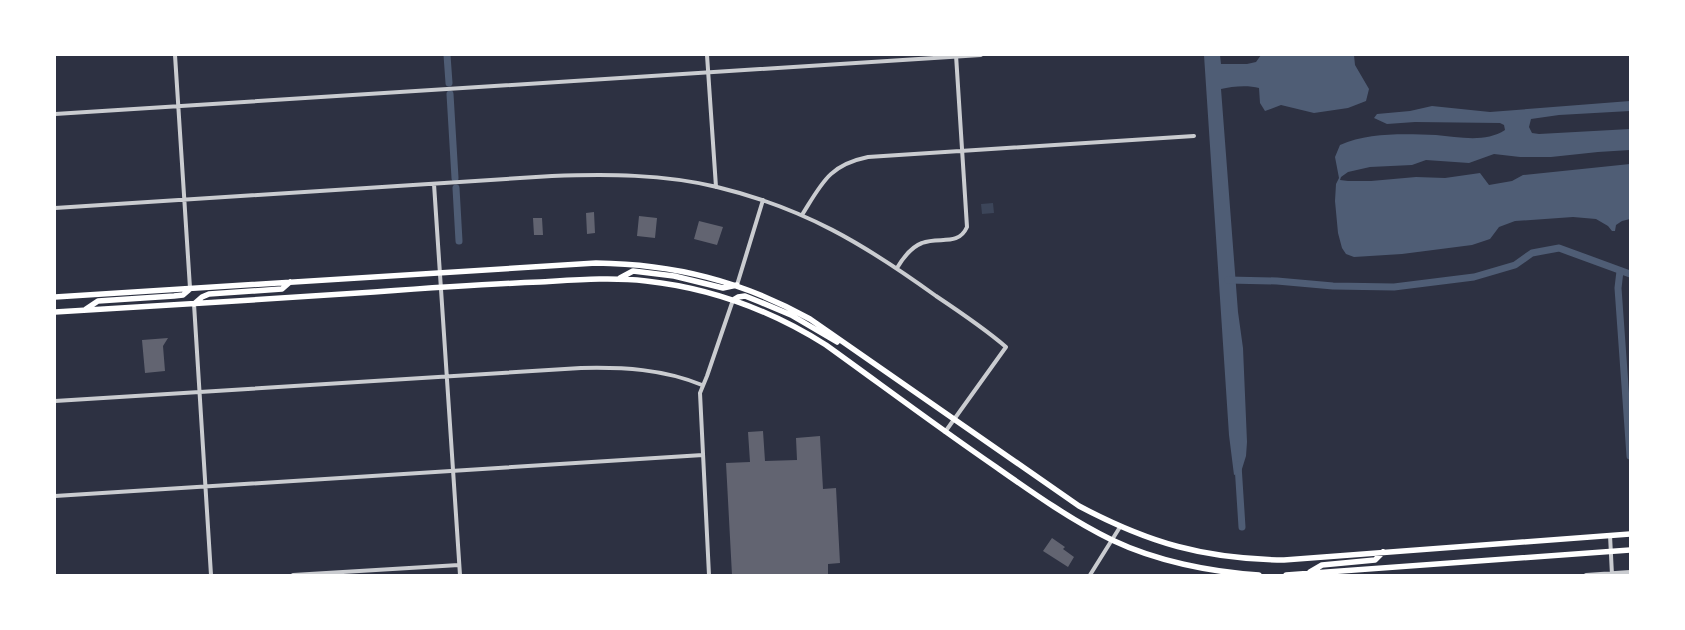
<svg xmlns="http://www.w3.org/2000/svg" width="1685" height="630" viewBox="0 0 1685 630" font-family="'Noto Sans',sans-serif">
<rect width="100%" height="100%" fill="#2d3142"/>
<path fill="#3c4559" d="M 993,203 L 994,213 L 982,214 L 981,204 Z"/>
<path fill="#4f5d75" d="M 1204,55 L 1220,55 L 1221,64 L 1247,64 L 1256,62 L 1261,55 L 1354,55 L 1355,65 L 1369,89 L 1366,101 L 1348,108 L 1314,113 L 1281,105 L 1265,111 L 1260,103 L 1259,88 C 1249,85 1232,86 1221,89 L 1238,312 L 1243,348 L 1247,442 L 1246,456 L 1241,472 L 1234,475 L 1229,435 Z
M 1630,101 L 1630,111 L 1559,115 L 1531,119 L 1529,127 L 1532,133 L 1539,134 L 1630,129 L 1630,150 L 1598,152 L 1551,157 L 1520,157 L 1494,154 L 1469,163 L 1426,160 L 1412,165 L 1370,167 L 1348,172 L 1341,177 L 1340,180 L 1348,181 L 1371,181 L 1416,177 L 1445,178 L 1480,173 L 1489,185 L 1512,181 L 1523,175 L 1630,164 L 1630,219 L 1622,221 L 1616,225 L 1615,231 L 1612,231 L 1608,226 L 1596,219 L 1573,217 L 1515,221 L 1499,227 L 1490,239 L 1472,245 L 1402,254 L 1354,257 L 1346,254 L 1342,248 L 1338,233 L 1335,201 L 1336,184 L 1339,178 L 1335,157 L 1340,145 C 1369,132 1406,134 1436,135 C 1459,137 1485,143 1505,130 L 1504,125 L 1500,123 L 1415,122 L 1387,124 L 1374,118 L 1377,114 L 1410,111 L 1432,106 L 1490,112 Z"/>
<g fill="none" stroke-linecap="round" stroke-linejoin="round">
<path stroke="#4f5d75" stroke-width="7" d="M 447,55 L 449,83
M 450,94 L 455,178
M 456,188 L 459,241
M 1620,271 L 1618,288 L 1630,456
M 1228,280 L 1277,281 L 1333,286 L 1394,287 L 1474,277 L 1515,265 L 1532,253 L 1559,248 L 1630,274
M 1238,465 L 1242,527"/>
</g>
<path fill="#626471" d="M 594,212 L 595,233 L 587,234 L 586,213 Z
M 639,216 L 657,218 L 655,238 L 637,236 Z
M 533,218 L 542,218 L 543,235 L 534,235 Z
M 699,221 L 723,227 L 717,245 L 694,239 Z
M 168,338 L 163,346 L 165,371 L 145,373 L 142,340 Z
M 763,431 L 765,461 L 797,460 L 796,438 L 820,436 L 823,489 L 836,488 L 840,563 L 828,564 L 828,575 L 732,575 L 726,463 L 750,462 L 748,432 Z
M 1052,538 L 1065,547 L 1063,549 L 1074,557 L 1068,567 L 1043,551 Z"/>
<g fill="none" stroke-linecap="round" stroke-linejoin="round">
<path stroke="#caccd0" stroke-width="4" d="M 175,55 L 190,288
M 707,55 L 716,187
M 55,114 L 981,55
M 434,184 L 460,575
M 55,208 L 552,176 C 607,174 663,174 717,187 C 804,208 864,244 936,296 C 960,312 984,328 1006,347 L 945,432
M 802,215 C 822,183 829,165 868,157 L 1194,136
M 897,268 C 903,258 911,247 922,243 C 939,236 958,247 967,227 L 956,55
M 737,285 L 763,200
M 194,304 L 211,575
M 55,401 L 581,368 C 623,367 663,369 702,385
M 55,496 L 703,455
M 1610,535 L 1612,575
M 293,575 L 459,565
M 709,575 L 700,393 L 707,376 L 733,300
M 1090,575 L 1120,527
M 1586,575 L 1630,572"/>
<path stroke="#fff" stroke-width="5.5" d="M 620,278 L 633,271 L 674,276 L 723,288 L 737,285
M 55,297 L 596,263 C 674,264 742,281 810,319 L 1079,506 C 1149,543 1204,559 1284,560 L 1630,534
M 733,300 L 738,297 L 745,296 L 760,302 L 791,315 L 837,342
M 194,304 L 202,297 L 209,294 L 282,289 L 290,282
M 86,309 L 98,301 L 174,296 L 183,295 L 190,289
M 55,312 C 161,306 268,299 374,292 C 429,288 484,284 540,282 C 575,280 611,277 646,281 C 711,288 772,311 826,345 C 883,386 939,428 996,467 C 1033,493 1071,520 1112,540 C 1156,561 1210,572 1259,575
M 1310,572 L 1322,565 L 1375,560 L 1383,552
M 1286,575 L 1630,550"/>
</g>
<rect width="1685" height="630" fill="none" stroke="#ffffff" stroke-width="112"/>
</svg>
